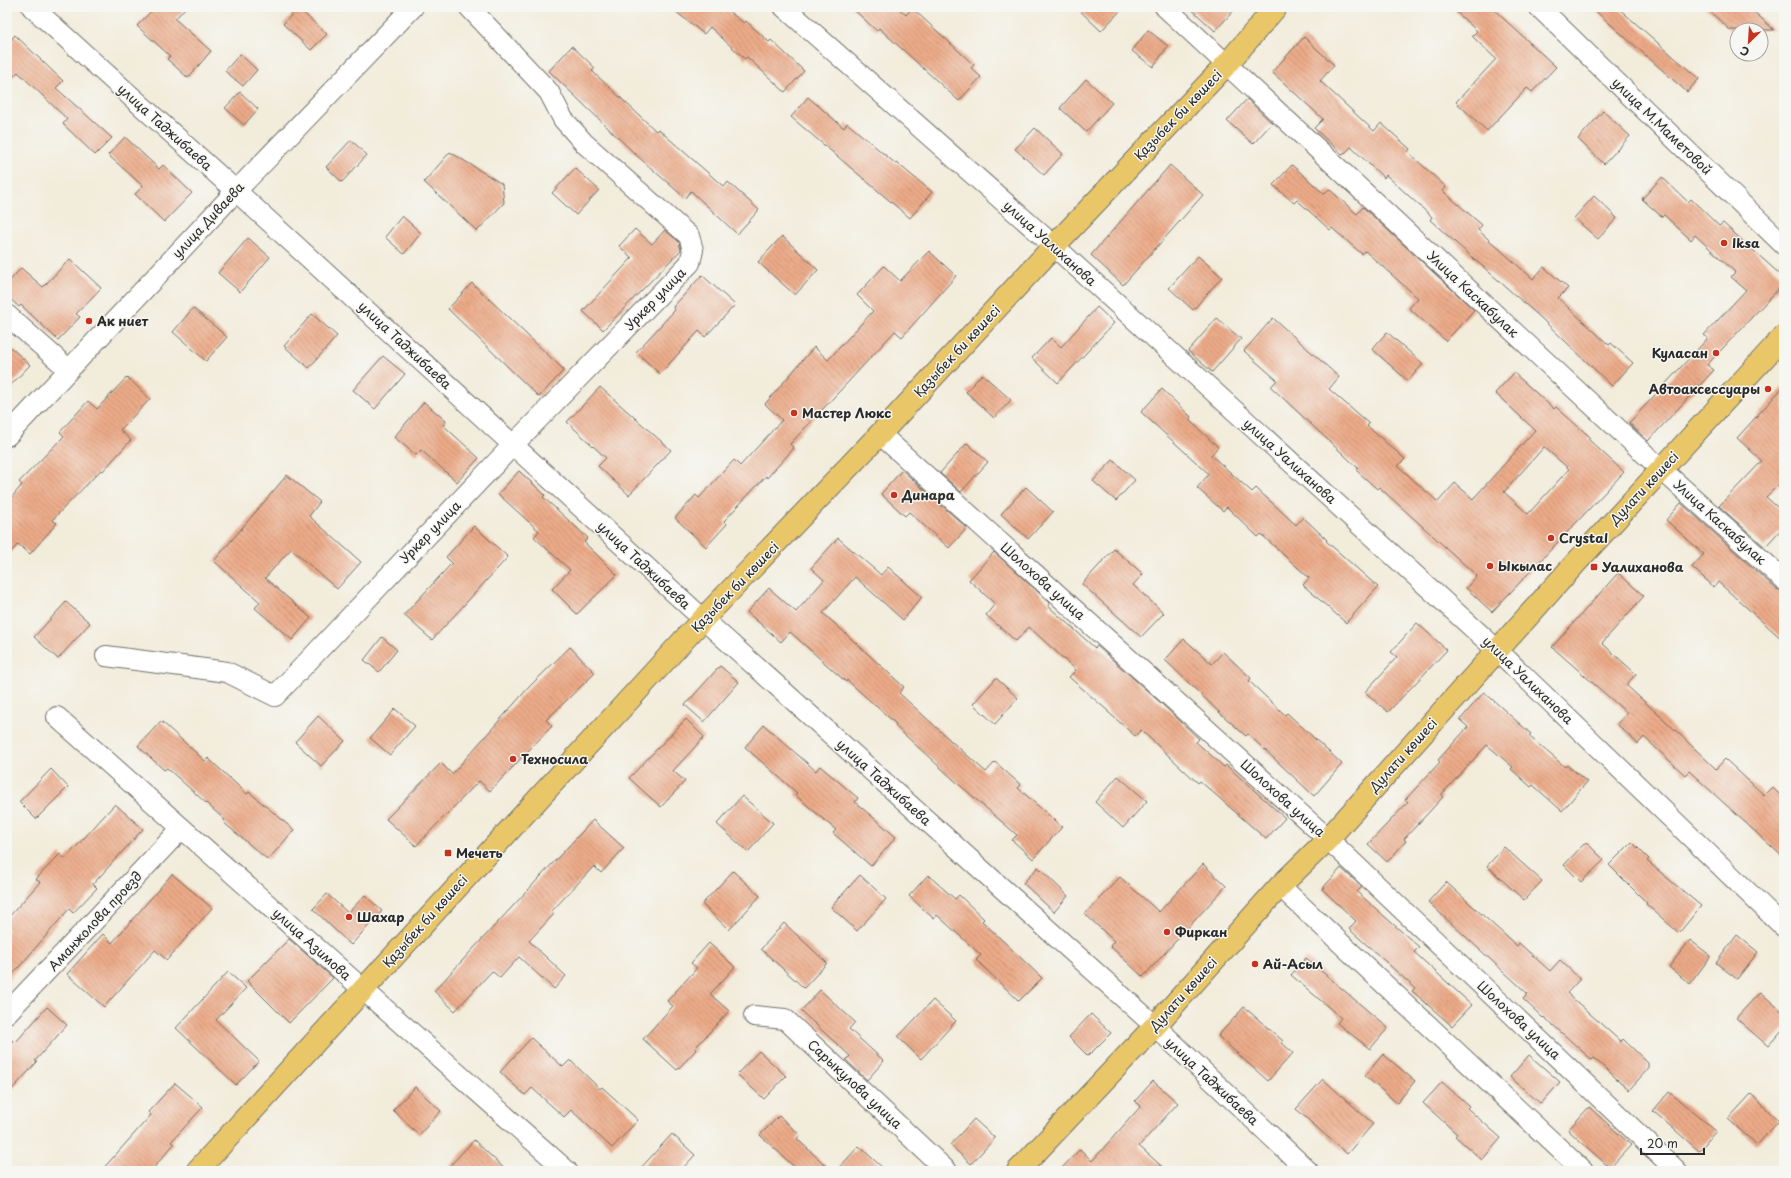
<svg xmlns="http://www.w3.org/2000/svg" width="1791" height="1178" viewBox="0 0 1791 1178" font-family="'Playpen Sans',sans-serif">
<defs>
<pattern id="building-back-hatch" width="6" height="6" patternUnits="userSpaceOnUse"><rect width="6" height="6" fill="#ecab89"/><path d="M-1 5l2 2M0 0l6 6M5-1l2 2" fill="none" stroke="#bf8b70"/></pattern>
</defs>
<rect width="100%" height="100%" fill="#f6f6f2"/>
<filter id="ink" filterUnits="userSpaceOnUse"><feTurbulence type="fractalNoise" baseFrequency=".025" numOctaves="2"/><feDisplacementMap in="SourceGraphic" scale="8" xChannelSelector="R" yChannelSelector="G"/><feConvolveMatrix kernelMatrix="1 2 1 2 8 2 1 2 1" color-interpolation-filters="sRGB"/></filter>
<filter id="wash" filterUnits="userSpaceOnUse"><feTurbulence type="fractalNoise" baseFrequency=".012" numOctaves="4" result="noise"/><feDisplacementMap in="SourceGraphic" scale="16" xChannelSelector="R" yChannelSelector="G"/><feGaussianBlur stdDeviation="0.9" result="paint"/><feColorMatrix in="noise" values="0 0 0 0 0 0 0 0 0 0 0 0 0 0 0 0 0 1.4 0 .05"/><feComposite in="paint" operator="in"/></filter>
<g filter="url(#wash)">
<rect width="100%" height="100%" fill="#f2ecdb"/>
<g id="blocks">
<path fill="url(#building-back-hatch)" fill-rule="evenodd" d="M 155,7 L 186,7 L 175,19 L 211,51 L 188,78 L 167,59 L 170,56 L 137,26 Z
M 670,7 L 723,7 L 744,23 L 746,21 L 769,42 L 771,40 L 804,71 L 785,92 L 747,57 L 745,59 L 710,27 L 704,34 Z
M 851,7 L 897,7 L 906,15 L 912,8 L 974,65 L 971,68 L 981,77 L 959,101 L 879,28 L 877,31 Z
M 1076,7 L 1124,7 L 1101,31 Z
M 1189,7 L 1237,7 L 1215,31 Z
M 1451,7 L 1491,7 L 1556,67 L 1532,92 L 1527,88 L 1487,131 L 1456,102 L 1496,59 L 1472,36 L 1477,31 Z
M 1591,7 L 1617,7 L 1699,79 L 1687,92 Z
M 1705,7 L 1749,7 L 1774,30 L 1730,30 Z
M 298,8 L 327,34 L 311,50 L 283,24 Z
M 1148,30 L 1168,46 L 1153,67 L 1132,51 Z
M 15,35 L 63,81 L 56,88 L 112,138 L 95,155 L 63,124 L 67,119 L 18,72 L 7,83 L 7,44 Z
M 1304,37 L 1334,65 L 1320,81 L 1374,131 L 1381,123 L 1410,149 L 1408,152 L 1446,187 L 1443,191 L 1482,225 L 1478,230 L 1533,279 L 1544,267 L 1568,288 L 1558,298 L 1609,345 L 1611,343 L 1633,363 L 1612,386 L 1541,318 L 1430,220 L 1432,217 L 1386,175 L 1384,178 L 1351,147 L 1343,155 L 1314,128 L 1323,119 L 1272,72 Z
M 572,46 L 595,68 L 592,71 L 656,131 L 658,129 L 724,187 L 728,182 L 759,210 L 737,234 L 691,191 L 685,198 L 635,154 L 549,71 Z
M 240,54 L 257,70 L 243,86 L 225,71 Z
M 1086,79 L 1112,103 L 1086,132 L 1060,108 Z
M 240,92 L 258,109 L 244,125 L 225,108 Z
M 808,97 L 844,128 L 847,123 L 896,164 L 897,163 L 932,192 L 910,218 L 791,117 Z
M 1247,99 L 1272,123 L 1253,144 L 1227,121 Z
M 1603,111 L 1630,136 L 1604,164 L 1578,139 Z
M 1035,128 L 1063,154 L 1044,175 L 1015,149 Z
M 125,137 L 159,169 L 163,165 L 192,193 L 164,222 L 135,194 L 143,186 L 108,155 Z
M 351,140 L 367,155 L 342,182 L 326,167 Z
M 450,152 L 502,184 L 504,203 L 477,231 L 424,182 Z
M 1170,165 L 1203,195 L 1123,285 L 1091,255 Z
M 1292,165 L 1324,194 L 1329,189 L 1357,214 L 1363,207 L 1474,310 L 1446,341 L 1409,308 L 1418,298 L 1365,251 L 1362,254 L 1332,228 L 1330,230 L 1297,200 L 1294,203 L 1273,185 Z
M 575,168 L 599,190 L 576,215 L 552,193 Z
M 1662,177 L 1688,202 L 1691,199 L 1719,226 L 1723,223 L 1784,278 L 1784,283 L 1707,365 L 1714,370 L 1648,441 L 1629,423 L 1708,338 L 1704,335 L 1746,290 L 1731,277 L 1735,272 L 1695,235 L 1691,240 L 1664,215 L 1662,217 L 1642,199 Z
M 1594,196 L 1617,218 L 1598,239 L 1574,218 Z
M 402,216 L 421,233 L 404,254 L 385,237 Z
M 635,229 L 652,244 L 665,230 L 679,242 L 681,250 L 603,330 L 583,311 L 632,258 L 619,246 Z
M 782,236 L 818,270 L 795,295 L 758,262 Z
M 248,238 L 270,257 L 240,292 L 218,273 Z
M 929,251 L 956,276 L 902,337 L 895,331 L 850,380 L 790,444 L 794,448 L 767,478 L 766,476 L 724,521 L 727,524 L 706,547 L 675,518 L 696,495 L 699,498 L 734,460 L 740,466 L 782,420 L 765,404 L 814,347 L 828,360 L 873,311 L 857,295 L 884,266 L 900,281 Z
M 1198,256 L 1222,277 L 1193,310 L 1169,288 Z
M 70,259 L 101,288 L 76,314 L 80,317 L 58,340 L 21,305 L 19,307 L 7,296 L 7,284 L 21,268 L 43,287 Z
M 702,275 L 735,305 L 705,337 L 699,331 L 660,374 L 636,352 L 675,310 L 673,307 Z
M 472,283 L 564,370 L 539,397 L 448,309 Z
M 1097,307 L 1114,323 L 1058,383 L 1032,358 L 1051,338 L 1061,347 Z
M 193,308 L 227,337 L 206,361 L 173,332 Z
M 312,314 L 337,336 L 309,368 L 284,346 Z
M 1217,318 L 1241,339 L 1212,372 L 1188,351 Z
M 1273,318 L 1339,377 L 1329,389 L 1369,424 L 1367,426 L 1405,459 L 1398,466 L 1438,502 L 1455,483 L 1473,499 L 1535,430 L 1495,393 L 1514,373 L 1554,409 L 1556,407 L 1590,437 L 1588,439 L 1624,472 L 1492,612 L 1466,588 L 1477,576 L 1379,487 L 1377,489 L 1356,470 L 1358,468 L 1271,387 L 1277,380 L 1244,351 ZM 1544,447 L 1569,469 L 1528,514 L 1504,492 Z
M 1387,332 L 1423,364 L 1408,381 L 1372,349 Z
M 7,344 L 30,365 L 7,389 Z
M 383,356 L 405,374 L 375,409 L 353,390 Z
M 982,374 L 1011,400 L 994,418 L 966,392 Z
M 127,377 L 150,399 L 120,430 L 131,440 L 103,471 L 101,470 L 52,520 L 57,523 L 30,554 L 18,544 L 7,557 L 7,503 L 22,485 L 19,482 L 64,436 L 60,432 L 88,401 L 97,409 Z
M 1784,386 L 1784,479 L 1766,497 L 1784,513 L 1784,526 L 1765,547 L 1719,506 L 1762,461 L 1737,438 Z
M 600,387 L 671,450 L 629,495 L 598,466 L 606,458 L 567,422 Z
M 1162,389 L 1191,417 L 1189,420 L 1218,447 L 1211,455 L 1252,492 L 1256,488 L 1296,525 L 1303,517 L 1327,540 L 1326,541 L 1378,587 L 1346,623 L 1303,585 L 1309,578 L 1261,534 L 1258,537 L 1227,507 L 1223,511 L 1197,488 L 1209,474 L 1141,412 Z
M 424,402 L 446,421 L 443,425 L 479,458 L 457,482 L 421,450 L 416,455 L 394,437 Z
M 967,443 L 988,462 L 961,492 L 940,473 Z
M 1113,460 L 1135,480 L 1116,501 L 1093,481 Z
M 902,470 L 967,528 L 949,548 L 909,512 L 905,516 L 881,494 Z
M 519,471 L 545,495 L 543,497 L 588,538 L 584,542 L 617,575 L 577,614 L 552,589 L 570,570 L 534,537 L 539,531 L 498,494 Z
M 287,475 L 320,502 L 309,516 L 361,562 L 337,589 L 291,549 L 265,578 L 311,618 L 292,640 L 255,608 L 260,602 L 214,561 Z
M 1026,487 L 1053,512 L 1028,539 L 1001,514 Z
M 1681,503 L 1776,589 L 1784,591 L 1784,641 L 1718,582 L 1714,587 L 1692,567 L 1704,554 L 1666,520 Z
M 474,526 L 508,557 L 432,640 L 404,615 L 452,563 L 446,557 Z
M 838,538 L 881,575 L 888,567 L 922,597 L 903,620 L 855,577 L 823,613 L 904,687 L 899,693 L 950,740 L 986,772 L 995,762 L 1021,785 L 1018,788 L 1062,827 L 1033,859 L 1012,840 L 1017,835 L 954,780 L 895,726 L 896,724 L 847,680 L 846,682 L 790,632 L 781,642 L 747,612 L 769,588 L 796,612 L 824,580 L 811,568 Z
M 1114,549 L 1143,574 L 1133,585 L 1164,613 L 1141,637 L 1082,584 Z
M 994,552 L 1050,603 L 1048,606 L 1095,648 L 1097,646 L 1163,705 L 1199,739 L 1196,742 L 1224,767 L 1226,765 L 1285,818 L 1266,839 L 1200,781 L 1198,783 L 1141,730 L 1135,736 L 1108,712 L 1108,711 L 1069,677 L 1076,670 L 1029,627 L 1016,641 L 986,615 L 995,604 L 969,580 Z
M 1618,573 L 1644,596 L 1602,643 L 1636,674 L 1626,685 L 1671,726 L 1716,769 L 1725,759 L 1764,795 L 1772,787 L 1784,799 L 1784,858 L 1689,771 L 1685,775 L 1644,737 L 1638,744 L 1617,724 L 1627,713 L 1552,647 Z
M 66,602 L 90,623 L 58,659 L 34,637 Z
M 1417,623 L 1447,650 L 1388,712 L 1365,692 L 1397,657 L 1391,652 Z
M 382,637 L 397,650 L 379,672 L 364,660 Z
M 1184,639 L 1212,664 L 1223,652 L 1251,678 L 1249,681 L 1285,715 L 1287,713 L 1342,764 L 1314,796 L 1248,734 L 1246,736 L 1220,713 L 1165,660 Z
M 570,647 L 595,673 L 546,720 L 552,726 L 490,791 L 479,781 L 416,846 L 386,819 L 441,763 L 452,774 L 530,686 Z
M 720,666 L 739,682 L 704,722 L 685,705 Z
M 996,678 L 1018,698 L 995,724 L 973,704 Z
M 1484,692 L 1531,734 L 1529,736 L 1565,767 L 1567,765 L 1587,782 L 1562,811 L 1533,785 L 1531,787 L 1511,769 L 1513,767 L 1487,745 L 1441,795 L 1443,797 L 1404,839 L 1406,841 L 1387,862 L 1368,844 L 1408,802 L 1405,800 L 1440,762 L 1438,760 L 1468,727 L 1460,720 Z
M 395,709 L 415,726 L 390,755 L 370,738 Z
M 318,716 L 345,741 L 321,766 L 295,742 Z
M 686,719 L 704,737 L 673,771 L 685,781 L 661,807 L 629,778 Z
M 161,721 L 205,761 L 208,758 L 247,794 L 249,792 L 294,830 L 268,860 L 223,822 L 225,820 L 167,768 L 164,770 L 138,746 Z
M 764,725 L 816,771 L 820,766 L 858,798 L 855,802 L 896,837 L 871,866 L 833,833 L 836,830 L 795,795 L 797,793 L 745,747 Z
M 51,769 L 68,787 L 36,819 L 19,802 Z
M 1118,776 L 1147,801 L 1123,828 L 1095,802 Z
M 742,796 L 773,823 L 748,852 L 717,824 Z
M 115,804 L 143,829 L 93,884 L 97,888 L 73,913 L 69,909 L 7,981 L 7,919 L 40,882 L 36,879 L 60,854 L 65,859 Z
M 593,820 L 624,848 L 601,873 L 594,866 L 551,912 L 554,914 L 529,941 L 566,976 L 554,989 L 519,957 L 500,978 L 492,971 L 455,1011 L 434,991 Z
M 1586,842 L 1604,860 L 1581,882 L 1564,865 Z
M 1632,842 L 1649,859 L 1647,861 L 1701,906 L 1679,933 L 1646,904 L 1647,903 L 1609,865 Z
M 1504,847 L 1542,881 L 1524,900 L 1487,866 Z
M 1203,864 L 1226,886 L 1143,977 L 1110,946 L 1114,941 L 1085,914 L 1120,877 L 1159,912 Z
M 1038,867 L 1068,896 L 1054,912 L 1023,883 Z
M 1341,868 L 1362,887 L 1357,892 L 1419,947 L 1414,952 L 1472,1005 L 1452,1026 L 1412,991 L 1415,988 L 1349,929 L 1356,921 L 1322,889 Z
M 733,871 L 760,896 L 729,930 L 702,904 Z
M 172,874 L 212,908 L 167,960 L 155,950 L 104,1007 L 67,974 L 103,934 L 112,943 Z
M 860,875 L 886,899 L 857,931 L 831,907 Z
M 928,875 L 955,899 L 959,895 L 984,919 L 982,921 L 1042,978 L 1019,1001 L 976,960 L 981,955 L 937,915 L 934,919 L 909,896 Z
M 1446,882 L 1517,946 L 1519,943 L 1550,971 L 1560,960 L 1580,979 L 1567,993 L 1621,1042 L 1623,1039 L 1648,1063 L 1648,1069 L 1629,1090 L 1594,1058 L 1592,1060 L 1544,1017 L 1543,1018 L 1523,999 L 1528,994 L 1428,902 Z
M 327,894 L 348,913 L 365,895 L 382,911 L 351,945 L 313,909 Z
M 784,923 L 827,963 L 804,988 L 761,949 Z
M 1737,935 L 1758,952 L 1737,979 L 1716,963 Z
M 289,939 L 333,978 L 289,1023 L 247,981 Z
M 1690,940 L 1711,956 L 1690,984 L 1669,967 Z
M 709,943 L 735,967 L 710,994 L 729,1011 L 695,1048 L 696,1050 L 677,1070 L 643,1039 L 673,1006 L 667,1001 L 697,968 L 691,963 Z
M 1306,958 L 1388,1028 L 1370,1049 L 1337,1023 L 1341,1018 L 1291,975 Z
M 228,972 L 246,988 L 216,1020 L 259,1061 L 236,1085 L 176,1028 Z
M 820,990 L 855,1022 L 849,1029 L 884,1061 L 867,1080 L 846,1060 L 850,1056 L 801,1011 Z
M 1760,992 L 1784,1013 L 1784,1028 L 1768,1046 L 1736,1018 Z
M 933,1000 L 956,1021 L 921,1059 L 898,1037 Z
M 47,1007 L 67,1025 L 35,1061 L 37,1062 L 7,1095 L 7,1035 L 15,1043 Z
M 1244,1007 L 1283,1041 L 1282,1043 L 1293,1053 L 1268,1081 L 1218,1036 Z
M 1091,1014 L 1111,1033 L 1088,1056 L 1069,1037 Z
M 531,1038 L 563,1067 L 570,1060 L 600,1089 L 602,1087 L 638,1120 L 612,1148 L 571,1110 L 564,1117 L 532,1088 L 525,1095 L 500,1072 Z
M 759,1051 L 786,1076 L 764,1099 L 737,1074 Z
M 1383,1054 L 1415,1081 L 1397,1103 L 1365,1076 Z
M 1529,1055 L 1560,1082 L 1541,1104 L 1510,1077 Z
M 1323,1079 L 1373,1124 L 1347,1154 L 1296,1109 Z
M 1153,1081 L 1178,1103 L 1139,1146 L 1167,1171 L 1059,1171 L 1080,1149 L 1092,1161 L 1141,1106 L 1135,1101 Z
M 1442,1082 L 1469,1106 L 1467,1108 L 1501,1138 L 1482,1160 L 1455,1136 L 1457,1134 L 1423,1103 Z
M 175,1083 L 203,1107 L 171,1142 L 174,1144 L 151,1171 L 101,1171 L 151,1115 L 148,1112 Z
M 415,1087 L 441,1111 L 419,1135 L 393,1110 Z
M 1669,1092 L 1716,1131 L 1699,1151 L 1653,1111 Z
M 1751,1094 L 1779,1121 L 1757,1145 L 1728,1119 Z
M 1589,1107 L 1631,1145 L 1610,1168 L 1568,1130 Z
M 779,1116 L 800,1135 L 797,1139 L 832,1171 L 799,1171 L 760,1135 Z
M 974,1119 L 995,1138 L 971,1164 L 950,1145 Z
M 672,1134 L 695,1155 L 680,1171 L 638,1171 Z
M 474,1140 L 507,1171 L 445,1171 Z
M 859,1146 L 886,1171 L 836,1171 Z"/>
</g>
</g>
<g filter="url(#ink)">
<use href="#blocks" fill-opacity="0" stroke="#716f69" stroke-width="1"/>
<g fill="none" stroke-linecap="round" stroke-linejoin="round">
<g stroke="#716f69" stroke-width="22">
<path id="minor" d="M 32,7 L 236,191 L 703,619 L 1155,1026 L 1308,1171
M 784,7 L 1054,246 L 1497,650 L 1784,927
M 1165,7 L 1661,469 L 1784,580
M 1539,7 L 1784,245
M 7,315 L 68,369
M 880,434 L 1328,839 L 1677,1171
M 7,436 L 236,191 L 413,7
M 106,656 L 227,672 L 275,696 L 513,445 L 690,263 L 693,250 L 689,236 L 584,143 L 563,119 L 549,92 L 469,7
M 57,717 L 567,1171
M 1280,886 L 1583,1171
M 7,1013 L 182,828
M 754,1016 L 785,1019 L 947,1171"/>
</g>
<g stroke="#716f69" stroke-width="24">
<path id="major" d="M 197,1171 L 703,619 L 880,434 L 1054,246 L 1227,64 L 1276,7
M 1018,1171 L 1155,1026 L 1280,886 L 1328,839 L 1582,556 L 1784,336"/>
</g>
<use href="#minor" stroke="#fff" stroke-width="20"/>
<use href="#major" stroke="#e9c769" stroke-width="22"/>
</g>
</g>
<g fill="#c8321e" stroke="#f6f6f2" stroke-width="1.5">
<circle cx="1724" cy="243" r="4"/>
<circle cx="89" cy="321" r="4"/>
<circle cx="1716" cy="353" r="4"/>
<circle cx="1768" cy="389" r="4"/>
<circle cx="794" cy="413" r="4"/>
<circle cx="894" cy="495" r="4"/>
<circle cx="1551" cy="538" r="4"/>
<circle cx="1490" cy="566" r="4"/>
<rect x="1590" y="563" width="8" height="8" rx="2"/>
<circle cx="513" cy="759" r="4"/>
<rect x="444" y="849" width="8" height="8" rx="2"/>
<circle cx="349" cy="917" r="4"/>
<circle cx="1167" cy="932" r="4"/>
<circle cx="1255" cy="964" r="4"/>
</g>
<g text-anchor="middle" stroke-width="3" stroke-linejoin="round" paint-order="stroke">
<g font-size="13" fill="#2b2b2b" stroke="#f6f6f2">
<text transform="translate(1178 115) rotate(-46)" y="5">Қазыбек би көшесі</text>
<text transform="translate(1662 126) rotate(44)" y="5">улица М.Маметовой</text>
<text transform="translate(165 127) rotate(42)" y="5">улица Таджибаева</text>
<text transform="translate(208 220) rotate(-47)" y="5">улица Диваева</text>
<text transform="translate(1050 243) rotate(42)" y="5">улица Уалиханова</text>
<text transform="translate(1473 294) rotate(43)" y="5">Улица Каскабулак</text>
<text transform="translate(655 299) rotate(-46)" y="5">Уркер улица</text>
<text transform="translate(405 345) rotate(43)" y="5">улица Таджибаева</text>
<text transform="translate(957 351) rotate(-47)" y="5">Қазыбек би көшесі</text>
<text transform="translate(1290 461) rotate(42)" y="5">улица Уалиханова</text>
<text transform="translate(1644 488) rotate(-47)" y="5">Дулати көшесі</text>
<text transform="translate(1720 522) rotate(42)" y="5">Улица Каскабулак</text>
<text transform="translate(430 532) rotate(-46)" y="5">Уркер улица</text>
<text transform="translate(644 565) rotate(43)" y="5">улица Таджибаева</text>
<text transform="translate(1043 581) rotate(42)" y="5">Шолохова улица</text>
<text transform="translate(735 587) rotate(-46)" y="5">Қазыбек би көшесі</text>
<text transform="translate(1528 680) rotate(44)" y="5">улица Уалиханова</text>
<text transform="translate(1403 755) rotate(-48)" y="5">Дулати көшесі</text>
<text transform="translate(884 782) rotate(42)" y="5">улица Таджибаева</text>
<text transform="translate(1283 798) rotate(42)" y="5">Шолохова улица</text>
<text transform="translate(95 921) rotate(-47)" y="5">Аманжолова проезд</text>
<text transform="translate(425 921) rotate(-48)" y="5">Қазыбек би көшесі</text>
<text transform="translate(312 944) rotate(42)" y="5">улица Азимова</text>
<text transform="translate(1183 994) rotate(-48)" y="5">Дулати көшесі</text>
<text transform="translate(1519 1020) rotate(43)" y="5">Шолохова улица</text>
<text transform="translate(1212 1081) rotate(43)" y="5">улица Таджибаева</text>
<text transform="translate(855 1084) rotate(43)" y="5">Сарыкулова улица</text>
</g>
<g font-size="13" font-weight="bold" fill="#2b2b2b" stroke="#f6f6f2" text-anchor="start">
<text x="1732" y="248">Iksa</text>
<text x="97" y="326">Ак ниет</text>
<text x="1708" y="358" text-anchor="end">Куласан</text>
<text x="1760" y="394" text-anchor="end">Автоаксессуары</text>
<text x="802" y="418">Мастер Люкс</text>
<text x="902" y="500">Динара</text>
<text x="1559" y="543">Crystal</text>
<text x="1498" y="571">Ыкылас</text>
<text x="1602" y="572">Уалиханова</text>
<text x="521" y="764">Техносила</text>
<text x="456" y="858">Мечеть</text>
<text x="357" y="922">Шахар</text>
<text x="1175" y="937">Фиркан</text>
<text x="1263" y="969">Ай-Асыл</text>
</g>
</g>
<rect width="1791" height="1178" fill="none" stroke="#f6f6f2" stroke-width="24"/>
<g transform="translate(1749 42) rotate(205)"><circle r="19" fill="#f6f6f2" stroke="#a5a5a2"/>
<path d="M0-3L7 15L0 10L-7 15Z" fill="#c8321e"/>
<text y="-6" font-size="11" font-weight="bold" text-anchor="middle" fill="#2b2b2b">С</text>
</g>
<path d="M1641 1148v6h63v-6" fill="none" stroke="#2b2b2b" stroke-width="2"/>
<text x="1647" y="1148" font-size="12" fill="#2b2b2b" stroke="#f6f6f2" stroke-width="3" paint-order="stroke">20 m</text>
</svg>
